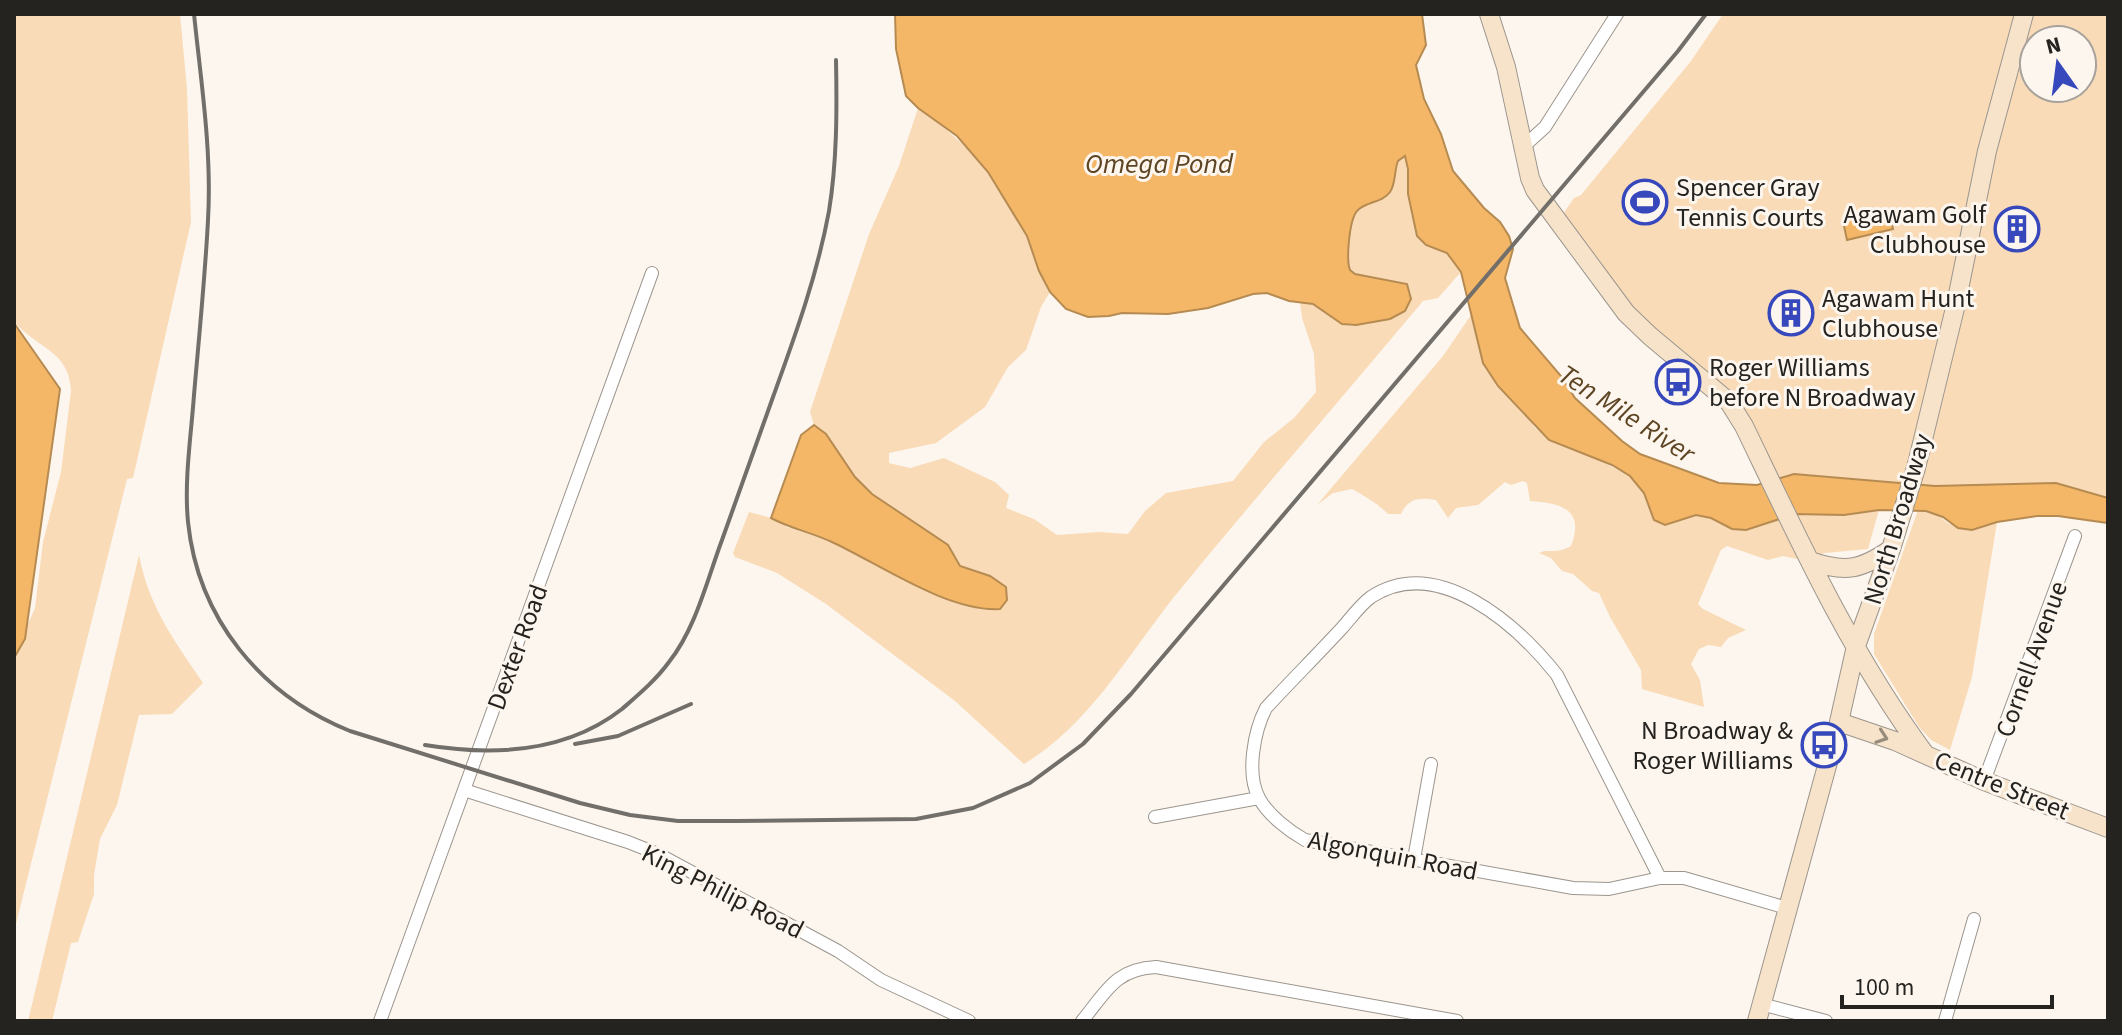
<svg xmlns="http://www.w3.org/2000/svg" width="2122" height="1035" viewBox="0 0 2122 1035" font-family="'Source Sans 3',sans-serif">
<rect width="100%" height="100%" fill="#fdf6ee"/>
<path fill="#f9dbb8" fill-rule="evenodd" d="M 14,14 L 180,14 L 187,89 L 191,222 L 133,478 L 127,479 L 14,932 L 14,656 L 35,608 L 43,542 L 61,472 L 71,391 C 69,349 36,349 14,321 Z
M 1723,14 L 2108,14 L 2108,498 L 2056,483 L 1935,486 L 1802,474 L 1768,480 L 1720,400 L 1656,346 L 1556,224 L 1574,198 L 1581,195 L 1691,61 ZM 2034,40 L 2082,40 L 2082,88 L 2034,88 Z
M 918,108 C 966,141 1002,182 1026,235 C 1035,254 1040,273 1050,292 L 1041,307 L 1026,350 L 1008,367 L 985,407 L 936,443 L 889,453 L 889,463 L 910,468 L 944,458 L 995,482 L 1009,495 L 1006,508 L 1034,519 L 1057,535 L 1099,532 L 1128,534 L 1145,511 L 1166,493 L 1233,481 L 1264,442 L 1294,418 L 1316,392 L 1314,354 L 1302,318 L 1300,302 L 1313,304 L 1349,326 L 1390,319 L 1411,294 L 1407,284 L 1355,274 L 1350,270 C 1346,260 1349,218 1358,210 C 1367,201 1382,203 1390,192 C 1396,183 1394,171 1398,161 L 1405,156 C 1413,177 1405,207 1417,231 C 1425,249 1432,243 1446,252 C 1452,257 1457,265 1461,272 L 1438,298 L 1423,301 L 1418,307 C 1337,404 1254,499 1174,597 C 1129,654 1088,726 1024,764 L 955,701 L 826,604 L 777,573 L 735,557 L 733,553 L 749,512 L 771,518 L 787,527 L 835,543 L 892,572 L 990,576 L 960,566 L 948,545 L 872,494 L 855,477 L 826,434 L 814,425 L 810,412 L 869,234 L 899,166 Z
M 1471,315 L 1476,327 L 1476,338 L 1535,428 L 1630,476 L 1644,493 L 1654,520 L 1665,525 L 1696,515 L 1769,523 L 1795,514 L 1844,515 L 1879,510 L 1868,549 L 1825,553 L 1808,557 L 1804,552 L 1797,559 L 1783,556 L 1768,560 L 1727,546 L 1721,550 L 1698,604 L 1703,609 L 1746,630 L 1728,638 L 1721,647 L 1708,645 L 1699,649 L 1691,664 L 1700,680 L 1704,707 L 1642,689 L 1641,670 L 1610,617 L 1599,593 L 1592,591 L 1573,574 L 1562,571 L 1551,558 L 1539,553 C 1549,548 1555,555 1571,546 C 1585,510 1562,503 1530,501 L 1527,483 L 1523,481 L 1511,485 L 1505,482 L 1478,505 L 1456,508 L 1448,518 L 1436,500 C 1420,497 1408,498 1401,514 L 1388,514 C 1377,503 1366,497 1352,489 L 1333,493 L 1317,505 L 1443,356 Z
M 1918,510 L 1935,513 L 1949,524 L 1984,527 L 1997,522 L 1972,677 L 1950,750 L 1931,740 L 1919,727 L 1874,654 L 1874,634 Z
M 139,555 C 149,607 174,640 203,683 L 172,714 L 139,715 L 117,805 L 100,839 L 94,875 L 94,894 L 78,942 L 71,943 L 52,1021 L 28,1021 Z"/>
<path fill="#f4b768" stroke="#b68b52" stroke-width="2" d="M 895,14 L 1422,14 L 1426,45 L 1416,65 L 1424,99 L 1441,134 L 1453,171 L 1484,208 L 1500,222 L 1509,236 L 1513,249 L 1505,278 L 1520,328 L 1561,376 L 1575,398 L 1622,441 L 1640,454 L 1719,483 L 1757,485 L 1794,474 L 1935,486 L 2056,483 L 2108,498 L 2108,523 L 2058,516 L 2037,516 L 1997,522 L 1972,530 L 1958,528 L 1943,517 L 1926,511 L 1879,510 L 1844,515 L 1795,514 L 1746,530 L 1732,529 L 1711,518 L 1696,515 L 1665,525 L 1654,520 L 1644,493 L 1630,476 L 1612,465 L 1549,440 L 1498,386 L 1483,363 L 1461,272 L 1447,253 L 1426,245 L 1417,236 L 1408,194 L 1408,169 L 1405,156 L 1398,161 C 1394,171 1396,183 1390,192 C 1382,203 1367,201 1358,210 C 1349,218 1346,260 1350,270 L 1355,274 L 1407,284 L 1411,299 L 1405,311 L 1390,319 L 1356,325 L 1342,324 L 1313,304 L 1289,301 L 1267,293 L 1253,294 L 1208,308 L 1168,314 L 1122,313 L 1109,316 L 1088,317 L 1066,309 L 1050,292 L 1039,271 L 1027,236 L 988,172 L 957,136 L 918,108 L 906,96 L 896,49 Z
M 1889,210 L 1893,229 L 1847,240 L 1843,221 Z
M 14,323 L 60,389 L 25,639 L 14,658 Z
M 814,425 L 826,434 L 855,477 L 872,494 L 948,545 L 960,566 L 990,576 L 1006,587 L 1007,600 L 1000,609 C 948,612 881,565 834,543 C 814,533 791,529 771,518 L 801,435 Z"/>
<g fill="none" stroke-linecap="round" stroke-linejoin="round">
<g stroke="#9b958e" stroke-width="14">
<path id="street" d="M 1524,146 L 1545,127 L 1617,14
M 1984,781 L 2075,536
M 464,790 L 628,842 L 658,854 L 838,951 L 881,980 L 969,1021
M 1155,817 L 1259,798
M 1414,859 L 1431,764
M 1660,878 L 1557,675 C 1518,626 1438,553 1371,597 C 1360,605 1351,618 1342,628 C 1317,655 1291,681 1266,708 C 1254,731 1246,774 1259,798 C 1268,815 1289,831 1305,840 L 1573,888 L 1609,889 L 1660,878 L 1684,878 L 1787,908
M 1761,1004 L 1826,1021
M 380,1021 L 652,273
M 1082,1021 C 1106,992 1115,969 1156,967 L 1457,1021
M 1945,1021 L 1974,919"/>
</g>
<g stroke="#9b958e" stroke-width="20">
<path id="secondary" d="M 1489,14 L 1506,67 L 1530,178 L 1535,190 L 1626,313 L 1650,336 L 1729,402 L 1744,426 C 1798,538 1850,653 1925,754
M 1810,561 C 1845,573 1861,570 1891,549
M 1839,722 L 1895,741 L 1984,781 L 2108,828
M 1757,1021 L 1839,722 L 1856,646 L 1891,549 L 1916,468 L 1956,304 L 1987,151 L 2024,14"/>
</g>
<use href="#street" stroke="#fff" stroke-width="12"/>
<use href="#secondary" stroke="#f6e3c9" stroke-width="18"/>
<path stroke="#726f6a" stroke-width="4" d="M 194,14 C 201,82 212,151 208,220 C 205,278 199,337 194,395 C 191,437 184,480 188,522 C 198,619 261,695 350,731 L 580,803 L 630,815 L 678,821 L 735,821 L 916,819 L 973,808 L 1030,783 L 1083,744 L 1131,694 L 1678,51 L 1706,14
M 575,744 L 618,736 L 691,704
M 425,745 C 492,756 566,753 622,709 C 638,695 656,680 669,662 C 696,628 707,580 722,540 C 739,493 756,445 773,397 C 795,336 817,276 829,211 C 837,162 837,110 836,60"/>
</g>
<defs><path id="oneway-chevron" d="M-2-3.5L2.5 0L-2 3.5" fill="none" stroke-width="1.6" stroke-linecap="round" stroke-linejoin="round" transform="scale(2)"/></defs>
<use stroke="#988d7d" href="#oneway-chevron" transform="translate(1882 737) rotate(19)"/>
<defs>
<g id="stadium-ring" transform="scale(2.3)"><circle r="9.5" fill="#fdf6ee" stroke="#3648bb" stroke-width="1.5"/><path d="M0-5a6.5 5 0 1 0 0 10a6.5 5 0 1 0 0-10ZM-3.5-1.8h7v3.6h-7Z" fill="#3648bb"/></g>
<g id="building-ring" transform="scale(2.3)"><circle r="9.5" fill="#fdf6ee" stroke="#3648bb" stroke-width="1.5"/><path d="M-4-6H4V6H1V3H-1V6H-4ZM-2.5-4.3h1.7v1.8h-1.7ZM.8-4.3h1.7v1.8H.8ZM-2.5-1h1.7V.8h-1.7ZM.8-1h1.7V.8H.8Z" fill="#3648bb"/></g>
<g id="bus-ring" transform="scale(2.3)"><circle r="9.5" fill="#fdf6ee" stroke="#3648bb" stroke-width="1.5"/><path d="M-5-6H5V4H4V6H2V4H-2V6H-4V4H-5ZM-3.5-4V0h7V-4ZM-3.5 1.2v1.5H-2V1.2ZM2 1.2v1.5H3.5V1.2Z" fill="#3648bb"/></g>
</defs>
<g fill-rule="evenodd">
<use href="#stadium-ring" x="1645" y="202"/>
<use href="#building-ring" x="2017" y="229"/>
<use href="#building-ring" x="1791" y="313"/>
<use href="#bus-ring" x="1678" y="382"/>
<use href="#bus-ring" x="1824" y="745"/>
</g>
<g text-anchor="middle" stroke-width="6" stroke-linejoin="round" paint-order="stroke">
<g font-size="26" fill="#252320" stroke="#fdf6ee" text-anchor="start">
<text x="1676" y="196">Spencer Gray<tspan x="1676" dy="30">Tennis Courts</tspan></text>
<text x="1986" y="223" text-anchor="end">Agawam Golf<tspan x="1986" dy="30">Clubhouse</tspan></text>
<text x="1822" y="307">Agawam Hunt<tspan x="1822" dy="30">Clubhouse</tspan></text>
<text x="1709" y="376">Roger Williams<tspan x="1709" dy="30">before N Broadway</tspan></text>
<text x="1793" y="739" text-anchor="end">N Broadway &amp;<tspan x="1793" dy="30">Roger Williams</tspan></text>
</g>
<g font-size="26" fill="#252320" stroke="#fdf6ee">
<text transform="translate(1897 519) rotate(-73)" y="9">North Broadway</text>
<text transform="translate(517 647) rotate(-70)" y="9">Dexter Road</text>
<text transform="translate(2031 659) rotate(-70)" y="9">Cornell Avenue</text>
<text transform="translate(2002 785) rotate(22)" y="9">Centre Street</text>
<text transform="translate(1393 855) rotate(11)" y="9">Algonquin Road</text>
<text transform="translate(723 891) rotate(27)" y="9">King Philip Road</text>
</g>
<g font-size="28" font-style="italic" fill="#5d4423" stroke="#fdf6ee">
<text x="1159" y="173">Omega Pond</text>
<text transform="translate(1627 413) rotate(33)" y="10">Ten Mile River</text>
</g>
</g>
<rect width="2122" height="1035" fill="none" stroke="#252320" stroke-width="32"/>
<g transform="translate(2058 64) rotate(346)"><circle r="38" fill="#fdf6ee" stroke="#a7a29c" stroke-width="2"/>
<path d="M0-6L14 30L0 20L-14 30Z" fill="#3648bb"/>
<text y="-12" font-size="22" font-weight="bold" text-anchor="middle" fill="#252320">N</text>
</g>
<path d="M1842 995v12h210v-12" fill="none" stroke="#252320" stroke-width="4"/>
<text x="1854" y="995" font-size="24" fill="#252320" stroke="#fdf6ee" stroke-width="6" paint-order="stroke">100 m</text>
</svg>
